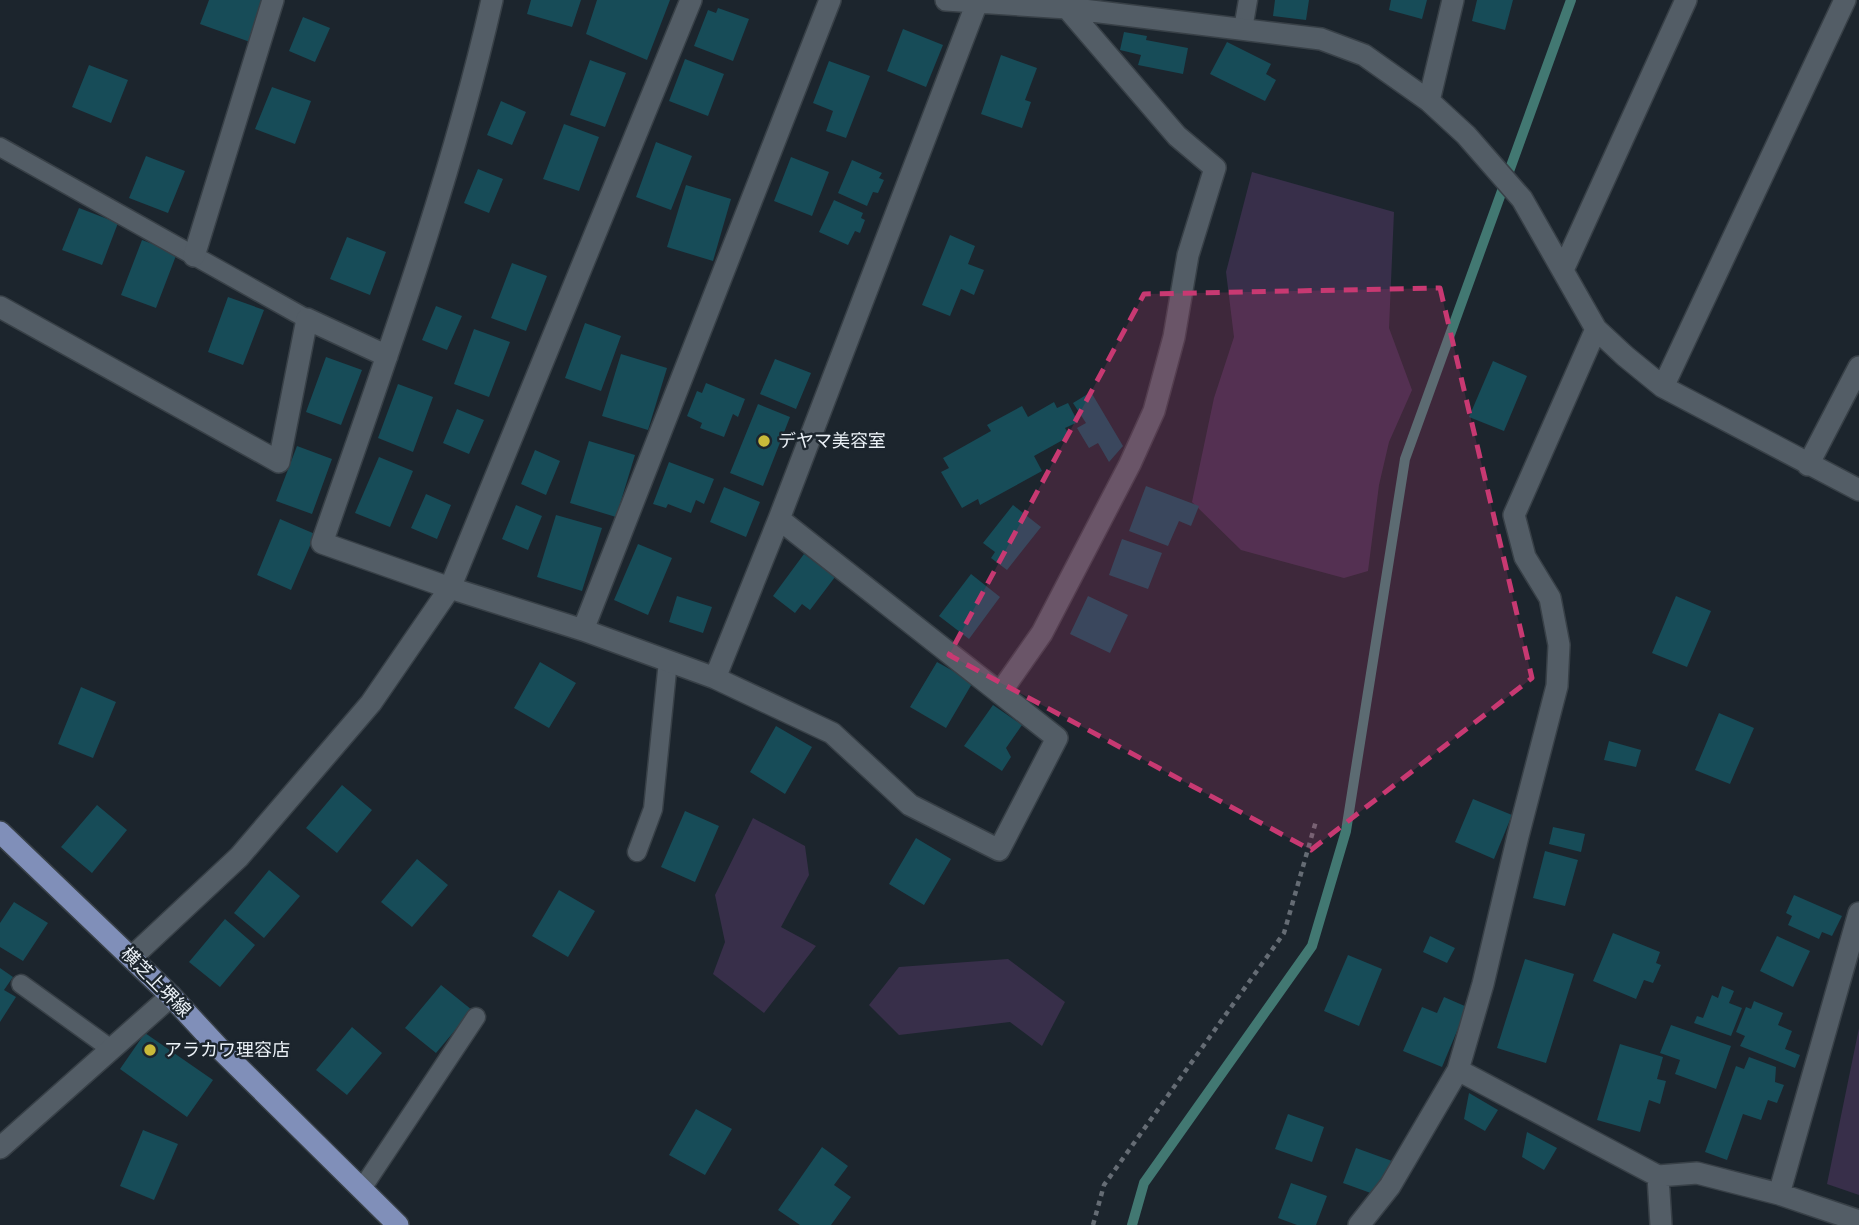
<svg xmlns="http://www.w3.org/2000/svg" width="1859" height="1225" viewBox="0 0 1859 1225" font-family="'DejaVu Sans','Noto Sans JP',sans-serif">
<rect width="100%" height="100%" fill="#1c252d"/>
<path fill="#382f4a" d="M 1252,172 L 1394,212 L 1389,328 L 1412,390 L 1389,442 L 1379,485 L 1368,571 L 1344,578 L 1241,550 L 1192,502 L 1214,398 L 1234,337 L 1226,272 Z
M 753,818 L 805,846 L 809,875 L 781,927 L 816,946 L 764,1013 L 713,974 L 725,942 L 715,895 Z
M 1008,959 L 1065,1002 L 1042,1046 L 1010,1022 L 899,1035 L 869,1005 L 899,967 Z
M 1859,1028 L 1859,1195 L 1827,1184 Z"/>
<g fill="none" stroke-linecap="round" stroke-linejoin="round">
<path stroke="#427872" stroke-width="10" d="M 1132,1225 L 1144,1183 L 1312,946 L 1346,831 L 1405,459 L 1571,0"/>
</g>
<path fill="#174c58" d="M 209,0 L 265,0 L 250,42 L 200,24 Z
M 531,0 L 581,0 L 572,27 L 527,14 Z
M 597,0 L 670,0 L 647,60 L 586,34 Z
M 1275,0 L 1309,0 L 1306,20 L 1273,16 Z
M 1391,0 L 1427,0 L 1422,19 L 1389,10 Z
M 1477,0 L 1513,0 L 1505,30 L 1472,21 Z
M 718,8 L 749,19 L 733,61 L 694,46 L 708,10 L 716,13 Z
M 303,17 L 330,28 L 315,62 L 289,51 Z
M 903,29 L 943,45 L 926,87 L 887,71 Z
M 1124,32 L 1147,36 L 1146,40 L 1188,48 L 1183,74 L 1138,65 L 1141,55 L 1120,50 Z
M 1227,42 L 1271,64 L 1266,74 L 1276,80 L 1265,101 L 1210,74 Z
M 1001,55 L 1037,68 L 1025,100 L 1031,102 L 1022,128 L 981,114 Z
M 685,59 L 724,74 L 708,116 L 669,101 Z
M 590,60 L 626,73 L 605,127 L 570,115 Z
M 829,61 L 870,76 L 846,138 L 826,131 L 833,111 L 813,103 Z
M 89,65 L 128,80 L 111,123 L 72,107 Z
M 272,87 L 311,101 L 295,144 L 255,129 Z
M 501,101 L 526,112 L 512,145 L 487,135 Z
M 564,124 L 599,137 L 579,191 L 543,179 Z
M 656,142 L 692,156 L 671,210 L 636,197 Z
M 146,156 L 185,171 L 168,213 L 129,198 Z
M 791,157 L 829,172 L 812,216 L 774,201 Z
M 852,160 L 882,173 L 879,178 L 884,180 L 878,193 L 873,192 L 867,206 L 838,193 Z
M 478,169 L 503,179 L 489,213 L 464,203 Z
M 686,185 L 731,199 L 713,261 L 667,247 Z
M 834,200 L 863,213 L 861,218 L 865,220 L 860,233 L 855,231 L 848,245 L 819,232 Z
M 79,208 L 118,223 L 102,265 L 62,250 Z
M 950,235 L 975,246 L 968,264 L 984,270 L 974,295 L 961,289 L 950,316 L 922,305 Z
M 347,237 L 386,252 L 370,295 L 330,279 Z
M 142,240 L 177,253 L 156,308 L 121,295 Z
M 512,263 L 547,276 L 526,331 L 491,318 Z
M 228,297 L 264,310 L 243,365 L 208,352 Z
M 436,306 L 462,316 L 447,350 L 422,340 Z
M 585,323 L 621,336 L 601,391 L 565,378 Z
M 474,329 L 510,342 L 489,397 L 454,384 Z
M 621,354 L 667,368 L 648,430 L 602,416 Z
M 326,357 L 362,370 L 341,425 L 306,412 Z
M 775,359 L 811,373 L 796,409 L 760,394 Z
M 1493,361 L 1527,376 L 1504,431 L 1469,417 Z
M 706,383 L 745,399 L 738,417 L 733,414 L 724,437 L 700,428 L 702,423 L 687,416 L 697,391 L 702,393 Z
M 398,384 L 433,397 L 413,452 L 378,438 Z
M 1091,392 L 1123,446 L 1109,462 L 1098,443 L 1089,448 L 1077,428 L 1086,423 L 1073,403 Z
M 1054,402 L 1057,408 L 1068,403 L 1078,422 L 1065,428 L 1070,436 L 1034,456 L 1042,471 L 980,505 L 978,499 L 962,508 L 941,472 L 949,468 L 943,458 L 991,431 L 987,425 L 1022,406 L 1028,417 Z
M 758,404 L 790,417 L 763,486 L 730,473 Z
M 457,409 L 484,420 L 469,454 L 443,443 Z
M 589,441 L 635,455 L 616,517 L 570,503 Z
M 297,446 L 332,459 L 312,514 L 276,501 Z
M 535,450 L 560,461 L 546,495 L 521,484 Z
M 379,457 L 413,471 L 390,527 L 355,513 Z
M 669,462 L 714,479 L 704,504 L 696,500 L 691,513 L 668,504 L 666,508 L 653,504 Z
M 1146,486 L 1199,506 L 1191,526 L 1179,521 L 1168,546 L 1129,531 Z
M 724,487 L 760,502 L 746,537 L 710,522 Z
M 426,494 L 451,505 L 437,539 L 411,528 Z
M 516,505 L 542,516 L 528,550 L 502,539 Z
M 1013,505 L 1041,527 L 1007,570 L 991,558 L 995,552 L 983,543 Z
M 556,515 L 602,528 L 582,591 L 537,577 Z
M 280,519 L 315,534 L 291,590 L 257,575 Z
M 1122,539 L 1162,553 L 1148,589 L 1109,575 Z
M 638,544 L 672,558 L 648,615 L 614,600 Z
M 804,554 L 835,577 L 810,610 L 802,604 L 795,613 L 773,596 Z
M 971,574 L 1000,597 L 969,639 L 939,616 Z
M 677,596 L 712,607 L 703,633 L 669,622 Z
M 1088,596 L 1128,615 L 1110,653 L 1070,634 Z
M 1676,596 L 1711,611 L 1687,667 L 1652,653 Z
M 540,662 L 576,683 L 549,728 L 514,708 Z
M 937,662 L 973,682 L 946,728 L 910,707 Z
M 81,687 L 116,702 L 93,758 L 58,744 Z
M 993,705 L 1022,725 L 1006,748 L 1011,757 L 1002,771 L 964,746 Z
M 1719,713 L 1754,728 L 1730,784 L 1695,770 Z
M 776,726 L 812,747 L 785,794 L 750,772 Z
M 1609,741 L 1641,750 L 1636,767 L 1604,760 Z
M 342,785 L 372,810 L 337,853 L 306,828 Z
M 1473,799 L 1512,815 L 1494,859 L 1455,842 Z
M 97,805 L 127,830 L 92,873 L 61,847 Z
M 685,811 L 719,826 L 695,882 L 661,867 Z
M 1553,827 L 1585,834 L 1581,852 L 1549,844 Z
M 916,838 L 951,859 L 924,905 L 889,884 Z
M 1545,851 L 1578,860 L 1565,906 L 1533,898 Z
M 417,859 L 448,885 L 412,927 L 381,902 Z
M 269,870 L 300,896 L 264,938 L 234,913 Z
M 559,890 L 595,911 L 568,957 L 532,936 Z
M 1794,895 L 1842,916 L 1832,936 L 1822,932 L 1819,939 L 1788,925 L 1792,916 L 1786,913 Z
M 14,902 L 48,923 L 23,961 L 0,947 L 0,923 Z
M 225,919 L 255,945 L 220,987 L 189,962 Z
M 1613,933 L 1660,952 L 1656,963 L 1661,965 L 1653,983 L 1644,980 L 1636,999 L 1593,981 Z
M 1430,936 L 1455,948 L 1447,963 L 1423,952 Z
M 1777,936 L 1810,951 L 1793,987 L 1760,971 Z
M 1348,955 L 1382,969 L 1359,1026 L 1324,1011 Z
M 1525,959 L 1574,974 L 1546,1063 L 1497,1048 Z
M 0,968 L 13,977 L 4,990 L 16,997 L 0,1022 Z
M 441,985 L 472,1010 L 436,1053 L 405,1028 Z
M 1722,986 L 1734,991 L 1729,1003 L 1742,1008 L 1731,1036 L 1694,1023 L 1697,1016 L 1703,1018 L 1712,995 L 1718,998 Z
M 1444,997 L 1467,1007 L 1442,1067 L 1403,1051 L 1422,1007 L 1437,1013 Z
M 1754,1001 L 1783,1013 L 1778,1025 L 1792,1031 L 1785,1049 L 1800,1055 L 1795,1068 L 1740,1046 L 1745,1036 L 1736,1032 L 1746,1007 L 1751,1009 Z
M 1671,1025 L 1731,1046 L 1716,1089 L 1675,1074 L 1680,1060 L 1660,1053 Z
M 352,1027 L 382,1053 L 347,1095 L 316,1070 Z
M 145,1033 L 213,1080 L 187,1117 L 120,1069 Z
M 1620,1044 L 1663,1057 L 1657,1079 L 1666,1081 L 1660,1104 L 1649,1100 L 1640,1132 L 1597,1120 Z
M 1749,1057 L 1776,1067 L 1775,1082 L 1784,1085 L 1777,1103 L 1768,1100 L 1761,1120 L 1743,1114 L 1727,1160 L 1705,1152 L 1736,1066 L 1744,1069 Z
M 1469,1093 L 1498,1110 L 1485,1131 L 1464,1119 Z
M 696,1109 L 732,1129 L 705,1175 L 669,1155 Z
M 1288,1114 L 1324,1127 L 1312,1162 L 1275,1149 Z
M 143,1130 L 178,1144 L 154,1200 L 120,1186 Z
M 1527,1132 L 1557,1148 L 1544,1170 L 1522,1157 Z
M 822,1147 L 848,1166 L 834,1185 L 851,1197 L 831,1225 L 800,1225 L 778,1210 Z
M 1356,1148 L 1392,1161 L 1379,1196 L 1343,1183 Z
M 1291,1183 L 1327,1196 L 1316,1225 L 1297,1225 L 1278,1218 Z"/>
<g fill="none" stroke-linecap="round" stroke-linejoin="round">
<g stroke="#384047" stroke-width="21">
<path id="lane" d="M 1243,29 L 1248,0
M 0,147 L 307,319
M 637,852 L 653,809 L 668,661
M 21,984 L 111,1049
M 361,1190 L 476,1017"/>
</g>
<g stroke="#384047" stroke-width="24">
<path id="street" d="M 492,0 C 450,185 384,364 322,543 L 450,588 L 583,630 L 715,678 L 832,733 L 910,805 L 999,850 L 1057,738 L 779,519
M 946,0 L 1067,8 L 1321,39 L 1364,55 L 1429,101 L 1466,135 L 1522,199 L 1596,329 L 1625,356 L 1663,387 L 1859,490
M 1429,101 L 1453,0
M 194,256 L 273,0
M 1563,270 L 1686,0
M 0,307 L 279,462 L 307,319 L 387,356
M 1663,387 L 1845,0
M 1808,465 L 1859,367
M 583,630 L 830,0
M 715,678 L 779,519 L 978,0
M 1000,693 L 1042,633 L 1130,464 L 1154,411 L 1174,337 L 1188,255 L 1215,168 L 1177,136 L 1067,8 L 1069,2
M 132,957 L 239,857 L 371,703 L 450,588 L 691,0
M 1458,1070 L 1658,1176 L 1697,1173 L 1779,1194 L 1859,1221
M 0,1148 L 171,996
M 1658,1176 L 1661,1225
M 1779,1194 L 1859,913
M 1359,1225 L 1390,1186 L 1458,1070 L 1483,984 L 1518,836 L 1557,686 L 1559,645 L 1550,598 L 1525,557 L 1514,515 L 1596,329"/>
</g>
<g stroke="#384047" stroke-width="24">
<path id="primary" d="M 0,832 L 171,996 L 221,1050 L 398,1225"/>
</g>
<path stroke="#656c74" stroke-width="4.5" stroke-dasharray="5 5" stroke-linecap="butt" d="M 1093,1225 L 1104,1185 L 1284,933 L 1316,821"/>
<use href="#lane" stroke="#535d66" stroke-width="18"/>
<use href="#street" stroke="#535d66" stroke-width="21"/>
<use href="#primary" stroke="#808fb9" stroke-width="21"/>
</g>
<path fill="#c83972" fill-opacity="0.2" stroke="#c83972" stroke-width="5" stroke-dasharray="14 9" stroke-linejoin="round" d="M 1440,288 L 1532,678 L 1311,850 L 949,655 L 1144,294 Z"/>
<g fill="#c9ba3a" stroke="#1c252d" stroke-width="2.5">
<circle cx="764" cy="441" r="7"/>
<circle cx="150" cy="1050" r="7"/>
</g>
<g text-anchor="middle" stroke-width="5" stroke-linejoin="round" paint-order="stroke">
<g font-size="18" fill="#ebf1f7" stroke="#1c252d" text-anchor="start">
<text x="778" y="447">デヤマ美容室</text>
<text x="164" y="1056">アラカワ理容店</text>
</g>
<g font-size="18" fill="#ebf1f7" stroke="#1c252d">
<text transform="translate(156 982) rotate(45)" y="6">横芝上堺線</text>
</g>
</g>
</svg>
